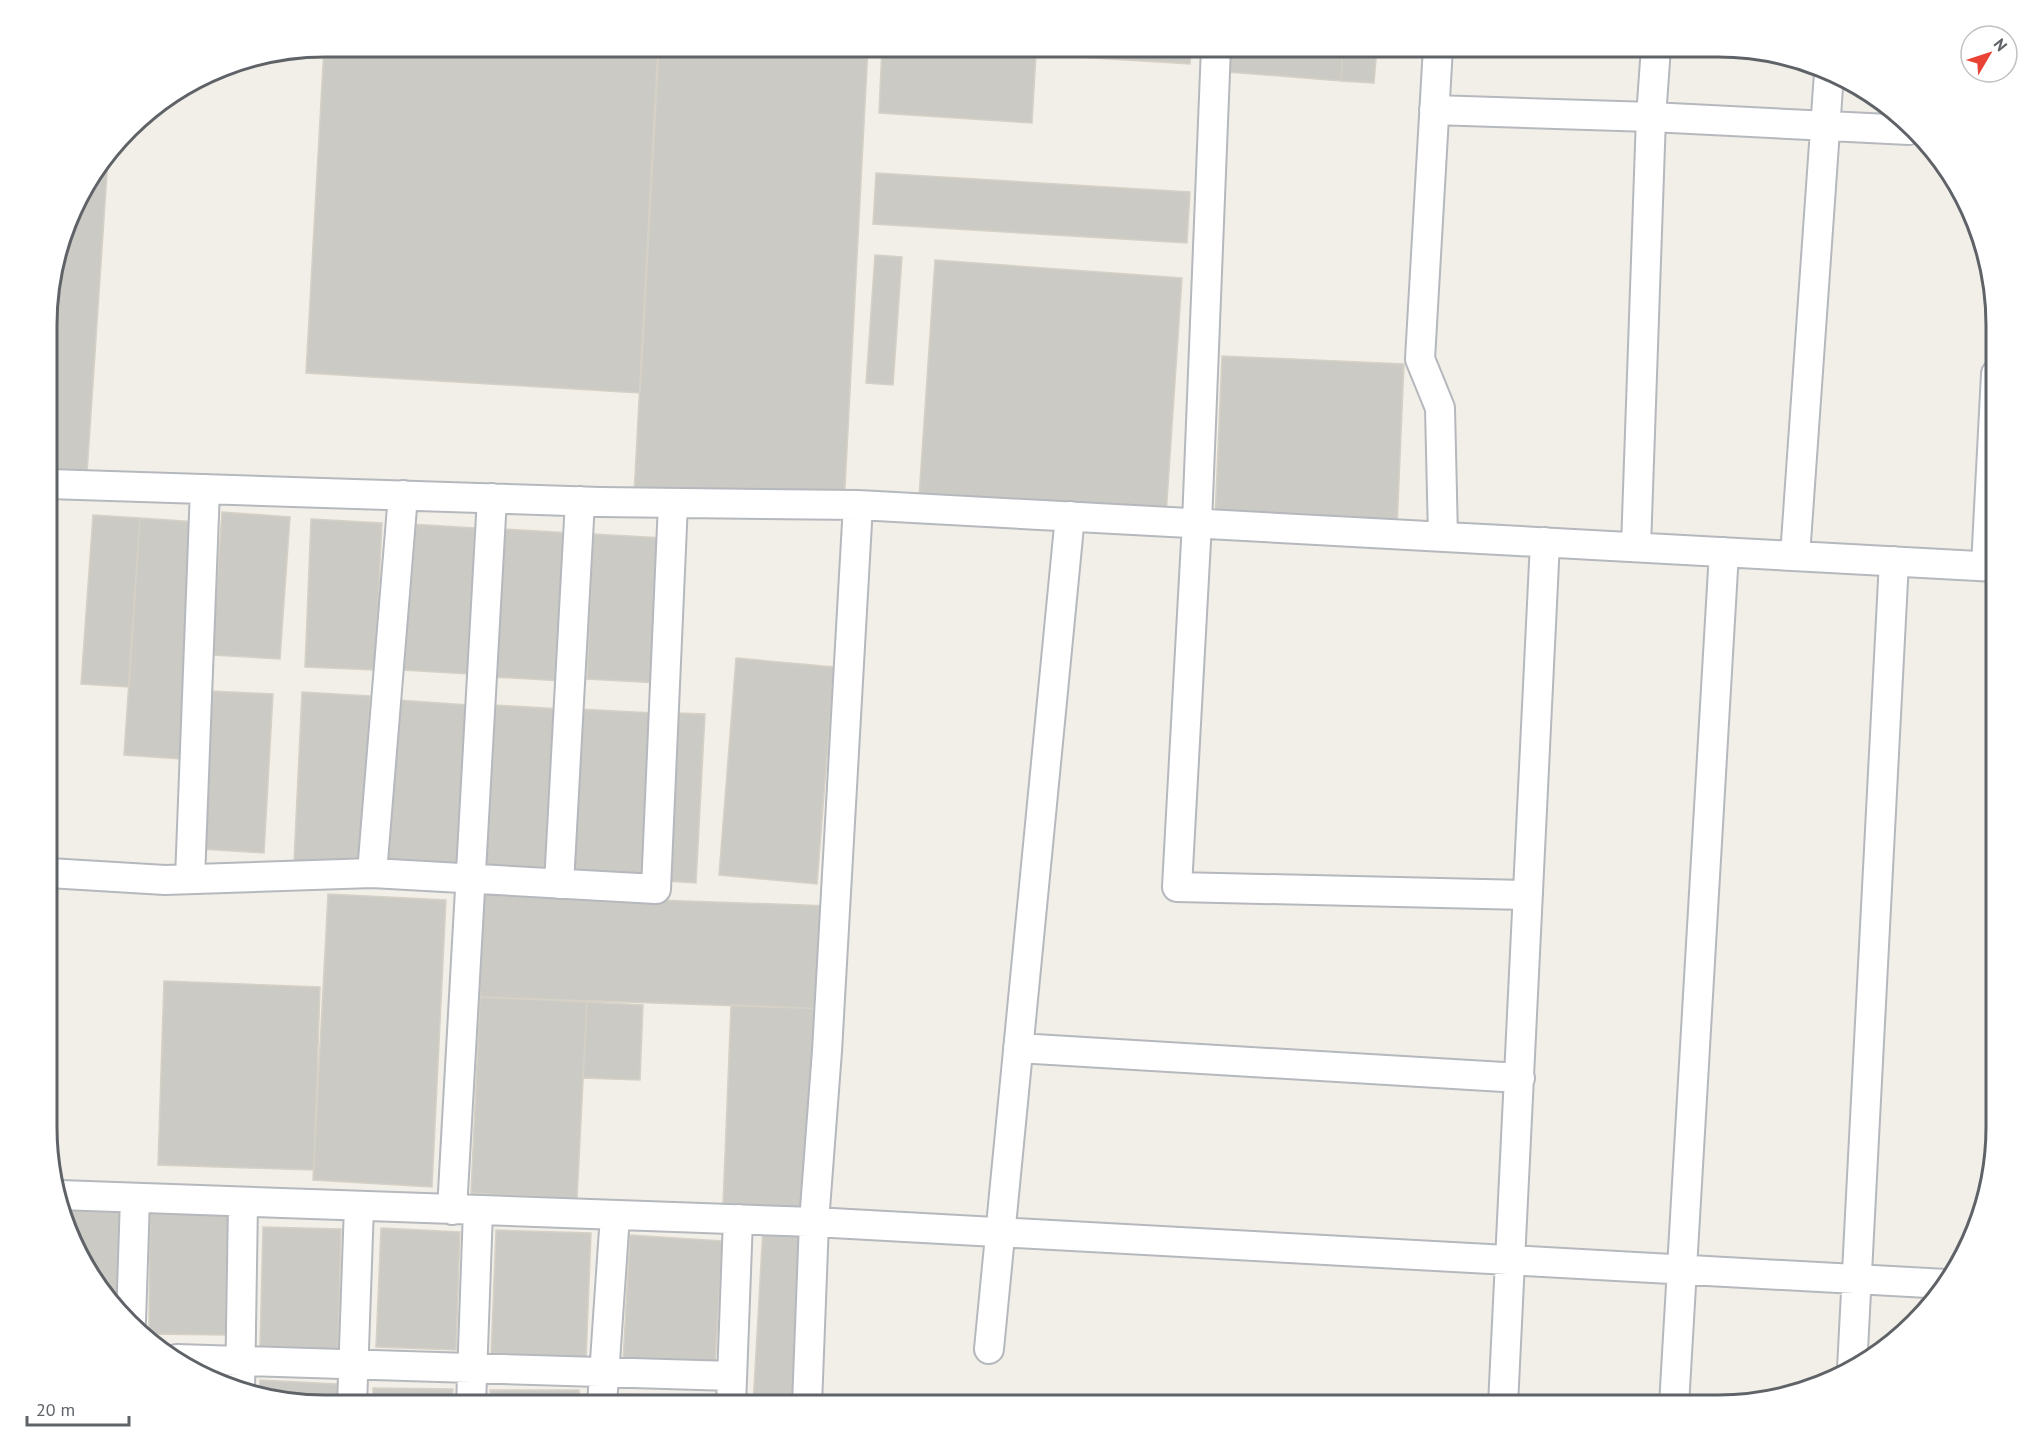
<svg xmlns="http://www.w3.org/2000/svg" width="2043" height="1452" viewBox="0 0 2043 1452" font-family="'PT Sans',sans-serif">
<rect width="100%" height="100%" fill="#f1efe8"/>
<path fill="#cccac5" stroke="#d6d1c6" stroke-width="1.5" d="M 324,47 L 659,47 L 640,393 L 306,373 Z
M 658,47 L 868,47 L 844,506 L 634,494 Z
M 882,47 L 918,47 L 1036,54 L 1032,123 L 879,113 Z
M 918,47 L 1191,47 L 1190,64 Z
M 1230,47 L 1343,47 L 1341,81 L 1228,72 Z
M 1343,47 L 1377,47 L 1374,83 L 1341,81 Z
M 108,158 L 87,473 L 49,471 L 49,289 L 75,201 Z
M 876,173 L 1190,192 L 1187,243 L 873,224 Z
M 875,255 L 902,257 L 893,385 L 866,383 Z
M 935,260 L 1182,278 L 1166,515 L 919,497 Z
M 1222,356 L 1404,364 L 1397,527 L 1215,519 Z
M 222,512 L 290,517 L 280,659 L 212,655 Z
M 93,515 L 140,518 L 129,687 L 81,684 Z
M 140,518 L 197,522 L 181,759 L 124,755 Z
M 311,519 L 382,523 L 375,670 L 305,667 Z
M 410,524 L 475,528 L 469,674 L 403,670 Z
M 502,529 L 571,533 L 562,681 L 493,677 Z
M 593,534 L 664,538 L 658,683 L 587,679 Z
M 736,658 L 834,667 L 817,884 L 719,875 Z
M 211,691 L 273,694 L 264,853 L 202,849 Z
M 302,692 L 370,696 L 362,865 L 294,861 Z
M 397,700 L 468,705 L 458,871 L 387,866 Z
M 494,705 L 561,709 L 552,874 L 486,870 Z
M 578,709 L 653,713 L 645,882 L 571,879 Z
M 677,713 L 705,714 L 696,883 L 667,881 Z
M 328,894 L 446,900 L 432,1187 L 313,1180 Z
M 483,894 L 831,906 L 828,1009 L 480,997 Z
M 164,981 L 320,987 L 314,1170 L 158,1165 Z
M 480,997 L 587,1002 L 577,1199 L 471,1193 Z
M 587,1002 L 643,1005 L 640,1080 L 583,1078 Z
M 731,1005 L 825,1009 L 818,1209 L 723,1205 Z
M 68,1205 L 125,1207 L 122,1310 L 84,1266 L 67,1218 Z
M 150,1211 L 228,1212 L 226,1335 L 149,1334 Z
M 263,1227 L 341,1229 L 338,1349 L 260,1347 Z
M 381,1228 L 460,1232 L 456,1350 L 376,1347 Z
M 763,1228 L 820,1232 L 810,1405 L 753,1405 Z
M 496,1230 L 591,1233 L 586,1360 L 491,1356 Z
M 630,1235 L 722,1241 L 715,1367 L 623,1361 Z
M 200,1372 L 220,1373 L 220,1383 Z
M 260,1380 L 337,1384 L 336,1405 L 307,1405 L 259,1395 Z
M 373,1388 L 453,1389 L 452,1405 L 373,1405 Z
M 490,1390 L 579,1390 L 580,1405 L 491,1405 Z
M 622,1394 L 715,1397 L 715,1405 L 622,1405 Z"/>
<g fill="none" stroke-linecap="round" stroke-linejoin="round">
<g stroke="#b5b8bc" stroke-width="32">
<path id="minor" d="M 1216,47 L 1197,523 L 1177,887 L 1528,895
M 1438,47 L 1420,359 L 1440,408 L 1443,537
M 1434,110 L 1651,117 L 1909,130
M 49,484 L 600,502 L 858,505 L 1996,567
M 858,505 L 827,1051 L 814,1222 L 1946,1284
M 1636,547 L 1651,117 L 1656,47
M 1795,556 L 1829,73
M 1986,566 L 1996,374
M 49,873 L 165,880 L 372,873 L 656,889 L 673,503
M 372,873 L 403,495
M 190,879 L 205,489
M 559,884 L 580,501
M 1018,1048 L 1520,1078
M 60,1195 L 814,1222 L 807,1405
M 452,1210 L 492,498
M 131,1321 L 135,1198
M 989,1349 L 1070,516
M 177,1359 L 732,1376
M 1852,1369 L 1894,561
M 240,1392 L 243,1202
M 352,1405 L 359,1206
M 471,1405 L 478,1210
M 602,1405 L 615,1215
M 731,1405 L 738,1219
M 1503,1405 L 1545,542
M 1674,1405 L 1724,552"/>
</g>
<use href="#minor" stroke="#fff" stroke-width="28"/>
</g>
<path d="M0 0H2043V1452H0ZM325 57H1718A268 268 0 0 1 1986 325V1127A268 268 0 0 1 1718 1395H325A268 268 0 0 1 57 1127V325A268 268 0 0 1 325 57Z" fill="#fff" fill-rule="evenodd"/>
<path fill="none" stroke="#5f6368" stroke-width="3" d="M325 57H1718A268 268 0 0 1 1986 325V1127A268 268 0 0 1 1718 1395H325A268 268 0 0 1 57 1127V325A268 268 0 0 1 325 57Z"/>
<g transform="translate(1989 54) rotate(51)"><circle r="28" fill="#ffffff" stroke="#bfc1c3" stroke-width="1.5"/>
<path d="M0-4.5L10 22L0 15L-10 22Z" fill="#ea4335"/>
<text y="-9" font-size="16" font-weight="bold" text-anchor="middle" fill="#5f6368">N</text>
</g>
<path d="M27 1416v9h102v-9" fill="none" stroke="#5f6368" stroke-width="3"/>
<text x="36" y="1416" font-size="18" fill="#5f6368" stroke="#ffffff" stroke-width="4.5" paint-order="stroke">20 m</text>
</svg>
